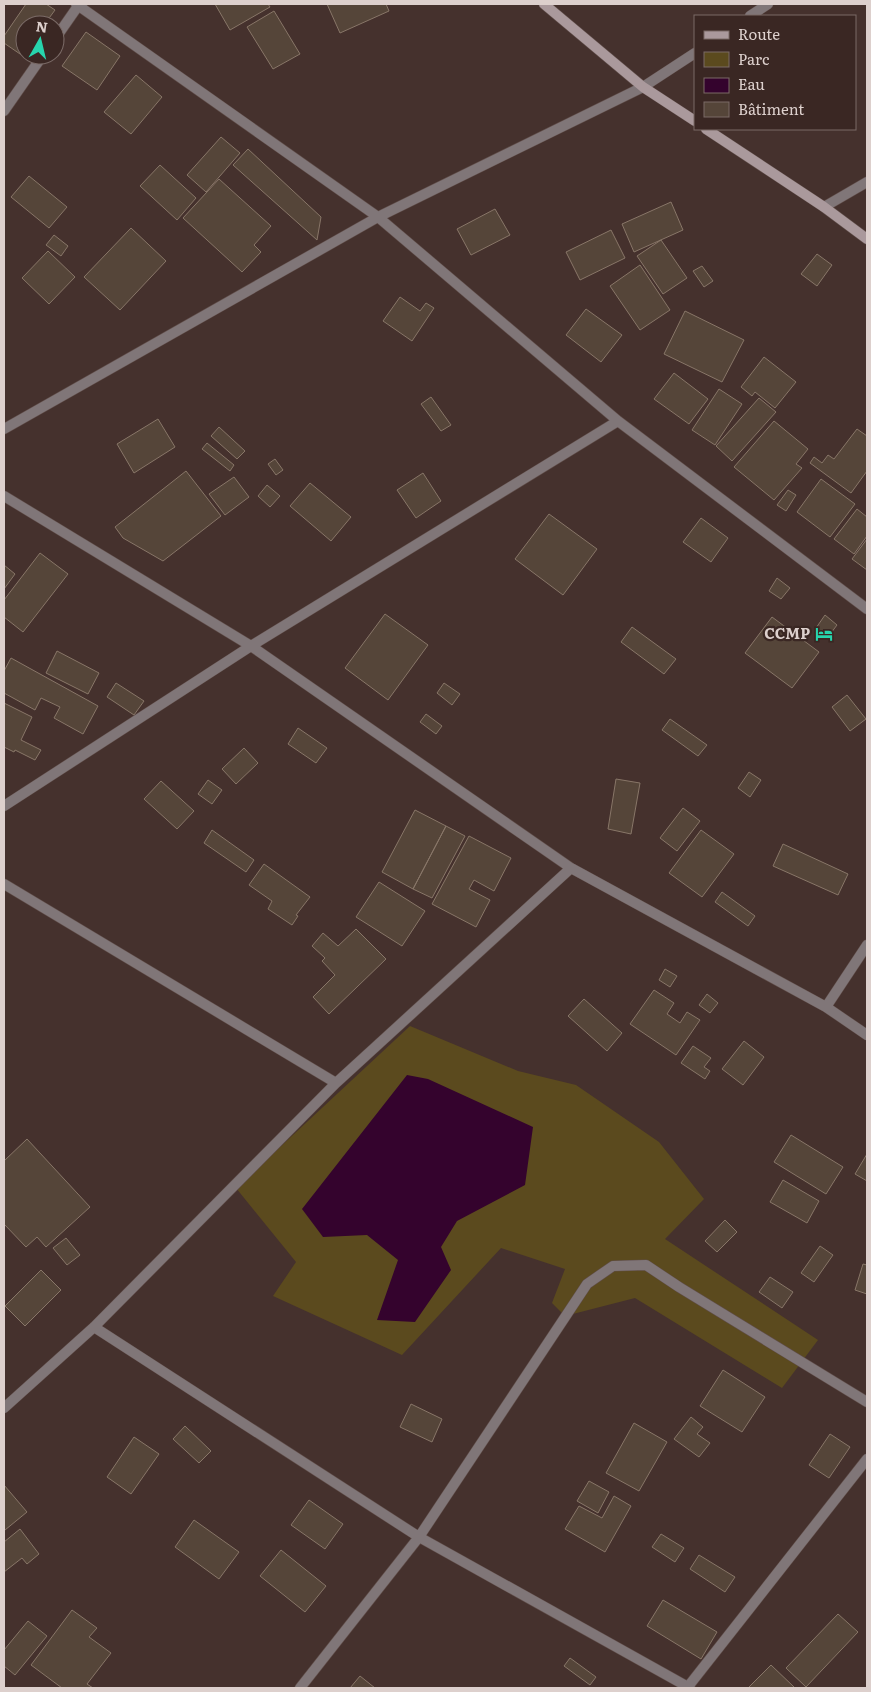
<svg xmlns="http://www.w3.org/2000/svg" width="871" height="1692" viewBox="0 0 871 1692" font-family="Literata,serif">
<rect width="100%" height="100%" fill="#45312d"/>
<path fill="#5b4a1e" d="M 410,1026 L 518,1071 L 576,1085 L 659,1142 L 704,1199 L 665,1239 L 818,1340 L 782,1388 L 635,1298 L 565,1316 L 552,1303 L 565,1269 L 501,1248 L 402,1355 L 273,1296 L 296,1262 L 236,1188 Z"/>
<path fill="#34032d" d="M 407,1075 L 428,1079 L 533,1127 L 525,1185 L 457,1221 L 441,1247 L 451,1270 L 415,1322 L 377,1320 L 398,1260 L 367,1235 L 323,1237 L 302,1209 Z"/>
<path fill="#554539" stroke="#887668" d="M 26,4 L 46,4 L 55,10 L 44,25 L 25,25 L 25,53 L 23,56 L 4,43 L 4,36 Z
M 215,4 L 268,4 L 270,7 L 230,30 Z
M 327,4 L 386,4 L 389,11 L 340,33 Z
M 274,11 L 300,54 L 273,69 L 247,27 Z
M 86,32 L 120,56 L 97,90 L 62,66 Z
M 136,75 L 162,97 L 131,134 L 104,112 Z
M 221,137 L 240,153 L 206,192 L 187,175 Z
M 248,149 L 321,217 L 317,240 L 233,165 Z
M 160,165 L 196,198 L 177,220 L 140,186 Z
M 29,176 L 67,207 L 49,228 L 11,197 Z
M 219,179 L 271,226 L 254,245 L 261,252 L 242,272 L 183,218 Z
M 671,202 L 683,230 L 634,252 L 622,224 Z
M 495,209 L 510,235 L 471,255 L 457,229 Z
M 131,228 L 166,261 L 120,310 L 84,277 Z
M 611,230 L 625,258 L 580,280 L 566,252 Z
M 54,235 L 68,246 L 61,256 L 46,245 Z
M 661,240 L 687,278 L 663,294 L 637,256 Z
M 48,251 L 75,277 L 49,304 L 22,278 Z
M 817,254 L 832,265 L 817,286 L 801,274 Z
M 640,265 L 670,310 L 640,330 L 610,286 Z
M 702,266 L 713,281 L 704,287 L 693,271 Z
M 400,297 L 420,311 L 426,303 L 434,308 L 412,341 L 383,321 Z
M 586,309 L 622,335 L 601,362 L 566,335 Z
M 685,311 L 744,340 L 722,382 L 664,354 Z
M 764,357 L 796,382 L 775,408 L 755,392 L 752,396 L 741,387 Z
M 674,373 L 708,399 L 689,424 L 654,399 Z
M 719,389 L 742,404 L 715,445 L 692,430 Z
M 431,397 L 451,425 L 441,431 L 421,404 Z
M 759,398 L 776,412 L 732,461 L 716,446 Z
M 158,419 L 175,447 L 134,473 L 117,444 Z
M 774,421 L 808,449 L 796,464 L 802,468 L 774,500 L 734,467 Z
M 219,427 L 245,451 L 237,459 L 211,436 Z
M 857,429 L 867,436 L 867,471 L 851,493 L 810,463 L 814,457 L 822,463 L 828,455 L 834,459 Z
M 207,443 L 234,465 L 230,471 L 202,449 Z
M 275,459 L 283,470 L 276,475 L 268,464 Z
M 186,471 L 221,516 L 163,561 L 123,538 L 115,527 Z
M 423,473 L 441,501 L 416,518 L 397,490 Z
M 234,477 L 249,497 L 225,515 L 209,494 Z
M 821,479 L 855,504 L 830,537 L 797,512 Z
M 310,483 L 351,517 L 331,541 L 290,506 Z
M 267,485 L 280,496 L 270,507 L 258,496 Z
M 788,490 L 796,495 L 786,511 L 777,505 Z
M 857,509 L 867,517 L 867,536 L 854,554 L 834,539 Z
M 549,514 L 597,549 L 563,595 L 515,559 Z
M 701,518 L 728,538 L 711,562 L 683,542 Z
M 867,539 L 867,570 L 852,559 Z
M 40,553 L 68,574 L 23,632 L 4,617 L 4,600 Z
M 4,565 L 15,574 L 4,589 Z
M 777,578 L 790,588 L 781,599 L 769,591 Z
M 385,614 L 428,645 L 388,700 L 345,668 Z
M 825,615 L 837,625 L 828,637 L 816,628 Z
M 772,617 L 819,652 L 792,688 L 745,653 Z
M 632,627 L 676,659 L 664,674 L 621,642 Z
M 57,651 L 99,673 L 88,694 L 46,673 Z
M 11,658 L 98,706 L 83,734 L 54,718 L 60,707 L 41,698 L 35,710 L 4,693 L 4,671 Z
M 116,683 L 144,701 L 134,715 L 107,697 Z
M 444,683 L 460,694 L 452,705 L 437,693 Z
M 847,695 L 866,719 L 850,731 L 832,707 Z
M 4,703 L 32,717 L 21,740 L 41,750 L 35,760 L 15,750 L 14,752 L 4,747 Z
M 426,714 L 442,726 L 436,734 L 420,722 Z
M 670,719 L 707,745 L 698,756 L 662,730 Z
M 298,728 L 327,748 L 316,763 L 288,744 Z
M 244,748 L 258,763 L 236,784 L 222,769 Z
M 749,772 L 761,780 L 750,797 L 738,788 Z
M 616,779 L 640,783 L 631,834 L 608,829 Z
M 208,780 L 222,790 L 212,804 L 198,794 Z
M 161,781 L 194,811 L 177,829 L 144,799 Z
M 683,808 L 700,821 L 677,851 L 660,838 Z
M 415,810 L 446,826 L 413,889 L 382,872 Z
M 446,826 L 465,836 L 432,898 L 413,889 Z
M 212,830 L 254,860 L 246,872 L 204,843 Z
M 701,830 L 734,854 L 702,897 L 669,873 Z
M 469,836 L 511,858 L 494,891 L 474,880 L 469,889 L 490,900 L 476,927 L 432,904 Z
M 783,844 L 848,874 L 838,895 L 773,866 Z
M 264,864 L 310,897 L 296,915 L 298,916 L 292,925 L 268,909 L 272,901 L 249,885 Z
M 379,882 L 425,911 L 402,946 L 356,917 Z
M 722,892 L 755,916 L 748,926 L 715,902 Z
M 356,929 L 386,959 L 329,1014 L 313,997 L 335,975 L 322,961 L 325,958 L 312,946 L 323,933 L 338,946 Z
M 665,969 L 677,976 L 670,987 L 659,980 Z
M 654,990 L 674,1003 L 667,1014 L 680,1023 L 687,1012 L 700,1020 L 676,1055 L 630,1024 Z
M 707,994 L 718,1003 L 710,1013 L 699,1005 Z
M 584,999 L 622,1033 L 607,1051 L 568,1016 Z
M 744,1041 L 764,1057 L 743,1085 L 722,1069 Z
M 693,1046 L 711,1058 L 704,1067 L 710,1071 L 705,1079 L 681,1063 Z
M 791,1135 L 843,1167 L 826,1194 L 774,1162 Z
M 27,1139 L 90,1207 L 46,1247 L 37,1237 L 26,1247 L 4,1224 L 4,1161 Z
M 867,1154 L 867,1181 L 855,1174 Z
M 783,1180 L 819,1201 L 807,1223 L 770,1202 Z
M 725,1220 L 737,1232 L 717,1252 L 705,1241 Z
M 66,1238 L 80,1255 L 67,1265 L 53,1248 Z
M 820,1246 L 833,1255 L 814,1282 L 801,1273 Z
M 863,1264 L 867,1265 L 867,1294 L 855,1290 Z
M 41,1270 L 61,1290 L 25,1326 L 5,1306 Z
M 770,1277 L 793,1292 L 782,1308 L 759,1292 Z
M 723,1370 L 765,1397 L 742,1432 L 700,1406 Z
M 411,1404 L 442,1419 L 432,1442 L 400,1427 Z
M 691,1417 L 703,1427 L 697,1434 L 710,1443 L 699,1457 L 674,1439 Z
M 634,1423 L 667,1442 L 639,1491 L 606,1473 Z
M 185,1426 L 211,1451 L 199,1463 L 173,1439 Z
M 830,1434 L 850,1447 L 829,1478 L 809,1465 Z
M 134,1437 L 159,1454 L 131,1494 L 107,1477 Z
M 589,1481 L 609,1492 L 598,1513 L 577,1501 Z
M 4,1485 L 27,1512 L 5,1530 L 4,1530 Z
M 614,1496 L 631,1506 L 605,1552 L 565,1529 L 579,1506 L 602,1518 Z
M 309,1500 L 343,1524 L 325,1549 L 291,1525 Z
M 194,1520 L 239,1552 L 219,1579 L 175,1547 Z
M 20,1529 L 39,1554 L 27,1564 L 22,1558 L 4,1572 L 4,1542 Z
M 661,1534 L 684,1548 L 675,1562 L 652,1547 Z
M 281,1550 L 326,1586 L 305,1612 L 260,1576 Z
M 699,1555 L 735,1577 L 725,1592 L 690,1569 Z
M 663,1600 L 717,1632 L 701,1659 L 647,1626 Z
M 72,1610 L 97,1628 L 89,1637 L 111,1653 L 87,1684 L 93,1688 L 62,1688 L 31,1665 Z
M 838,1614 L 858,1632 L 806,1687 L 786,1668 Z
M 28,1621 L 47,1636 L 15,1675 L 4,1666 L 4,1650 Z
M 570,1658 L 596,1677 L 590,1685 L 564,1666 Z
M 771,1665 L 794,1687 L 794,1688 L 751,1688 L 749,1687 Z
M 360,1676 L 375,1688 L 350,1688 Z"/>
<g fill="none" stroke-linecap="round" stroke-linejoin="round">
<g stroke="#604e4a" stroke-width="11">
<path id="street" d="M 76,4 L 378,217 L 618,421 L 867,609
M 750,16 L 768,4
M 55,39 L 78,6 L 82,4
M 4,111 L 43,55
M 824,207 L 867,182
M 4,429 L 378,217 L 643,87 L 695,53
M 4,496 L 251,646 L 571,868 L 826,1007 L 867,1035
M 4,806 L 251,646 L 618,421
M 4,884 L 336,1083
M 826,1007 L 867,945
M 94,1327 L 419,1537 L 690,1688
M 4,1408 L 94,1327 L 336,1083 L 571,868
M 300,1688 L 419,1537 L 587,1284 L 613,1266 L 646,1265 L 679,1287 L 867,1402
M 687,1688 L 867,1459"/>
</g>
<g stroke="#604e4a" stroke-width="11">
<path id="secondary" d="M 544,4 L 643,87 L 695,121
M 706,129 L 824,207 L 867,239"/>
</g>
<use href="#street" stroke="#807678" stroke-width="10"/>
<use href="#secondary" stroke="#aa999c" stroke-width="10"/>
</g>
<defs>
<g id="hotel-bare" transform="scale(1.35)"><path d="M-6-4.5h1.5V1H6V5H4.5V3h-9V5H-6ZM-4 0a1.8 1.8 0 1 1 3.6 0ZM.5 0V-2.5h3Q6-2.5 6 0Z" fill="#27d5ad" stroke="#3a2723" stroke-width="2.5" paint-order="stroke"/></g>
</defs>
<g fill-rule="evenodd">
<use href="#hotel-bare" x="824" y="634"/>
</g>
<g text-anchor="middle" stroke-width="4.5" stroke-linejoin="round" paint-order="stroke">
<g font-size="15" font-weight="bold" fill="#ddd0cd" stroke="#3a2723" text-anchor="end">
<text x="810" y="639">CCMP</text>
</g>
</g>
<rect width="871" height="1692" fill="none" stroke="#ddd0cd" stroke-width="10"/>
<rect x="694" y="15" width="162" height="115" fill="#3a2723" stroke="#7b6b67"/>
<rect x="704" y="31" width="25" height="8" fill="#aa999c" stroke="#7b6b67"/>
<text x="738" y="40" font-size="15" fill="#ddd0cd">Route</text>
<rect x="704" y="52" width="25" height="15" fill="#5b4a1e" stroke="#7b6b67"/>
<text x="738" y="65" font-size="15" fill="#ddd0cd">Parc</text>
<rect x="704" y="78" width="25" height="15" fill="#34032d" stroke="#7b6b67"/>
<text x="738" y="90" font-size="15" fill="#ddd0cd">Eau</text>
<rect x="704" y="102" width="25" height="15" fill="#554539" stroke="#7b6b67"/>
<text x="738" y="115" font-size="15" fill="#ddd0cd">Bâtiment</text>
<g transform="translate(40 40) rotate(8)"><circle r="24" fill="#3a2723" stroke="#7b6b67"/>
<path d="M0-4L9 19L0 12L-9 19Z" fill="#27d5ad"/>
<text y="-8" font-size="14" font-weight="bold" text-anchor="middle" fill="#ddd0cd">N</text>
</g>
</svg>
